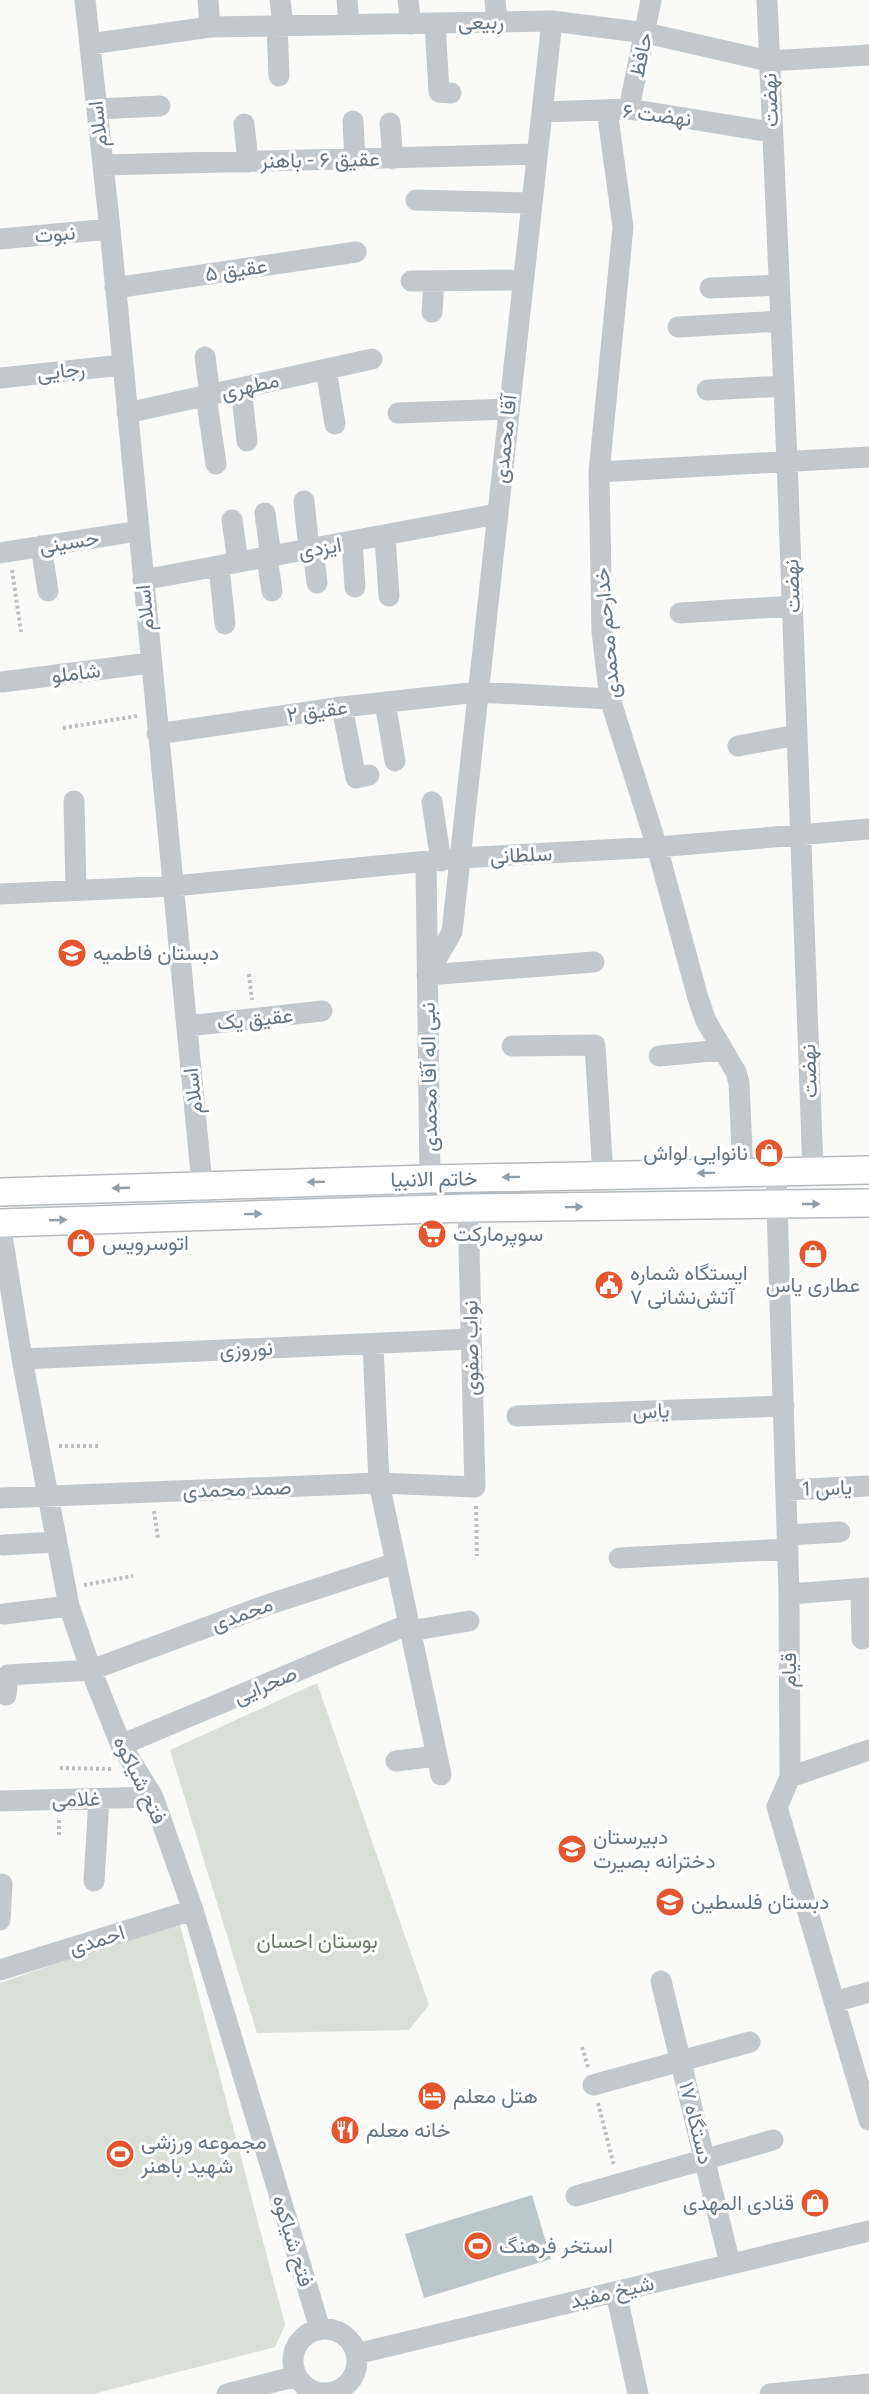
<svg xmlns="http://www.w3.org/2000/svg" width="869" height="2394" viewBox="0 0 869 2394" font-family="'Fira Sans Condensed',Vazirmatn,sans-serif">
<rect width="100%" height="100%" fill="#fafaf8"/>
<path fill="#dadfd7" d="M 317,1683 L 429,2005 L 409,2030 L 257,2033 L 170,1750 Z
M 179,1921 L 285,2325 L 275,2347 L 93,2394 L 0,2394 L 0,1983 Z"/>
<path fill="#bbc7cb" d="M 532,2195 L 551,2259 L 424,2298 L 405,2234 Z"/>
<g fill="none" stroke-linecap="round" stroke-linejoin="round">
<g stroke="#b5babe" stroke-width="30">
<path id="major" d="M 0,1192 L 430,1179 L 869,1170
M 0,1223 L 468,1208 L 869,1203"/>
</g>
<path stroke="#bbbfc2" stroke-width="4" stroke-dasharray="3 3" stroke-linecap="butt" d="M 12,570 L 21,632
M 63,728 L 137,716
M 249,974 L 252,1000
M 59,1446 L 98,1446
M 476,1506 L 477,1556
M 154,1511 L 158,1538
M 84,1585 L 133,1576
M 60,1768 L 114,1769
M 59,1835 L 59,1818
M 582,2047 L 588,2067
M 598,2103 L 614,2166"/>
<path stroke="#c3c8cc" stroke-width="21" d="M 85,0 L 110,229 L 205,1215
M 208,0 L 210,27
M 280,0 L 283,26
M 347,0 L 349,25
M 408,0 L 411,24
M 495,0 L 497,22
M 767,0 L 787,460 L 813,1171
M 435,23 L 439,92 L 451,93
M 277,26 L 279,76
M 90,44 L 210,27 L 552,21 L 646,33 L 769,61 L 869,55
M 97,109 L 160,106
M 629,109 L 651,0
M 607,110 L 623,227 L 599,472 L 602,632 L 610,699 L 657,847 L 698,998 L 706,1021 L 736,1072 L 739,1083 L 743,1173
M 542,112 L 629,109 L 771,132
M 353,121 L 355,160
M 390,123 L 393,159
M 244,124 L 248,162
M 103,165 L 537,154
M 416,200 L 532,203
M 0,239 L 110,229
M 411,281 L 523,280
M 115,288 L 356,252
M 710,288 L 779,285
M 432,312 L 434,281
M 678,327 L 780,321
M 205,357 L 210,395
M 326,369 L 335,424
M 0,378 L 122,365
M 241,388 L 247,441
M 707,390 L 784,386
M 206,396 L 216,464
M 127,413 L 372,359
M 398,413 L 509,409
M 599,472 L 869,457
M 304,501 L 309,549
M 265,513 L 271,557
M 232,520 L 238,562
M 385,536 L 389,596
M 352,542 L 355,587
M 41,546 L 48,591
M 313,549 L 317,583
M 0,553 L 138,531
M 267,557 L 272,591
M 219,566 L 225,624
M 143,580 L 497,514
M 680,613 L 793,606
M 2,682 L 150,663
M 385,702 L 395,761
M 342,707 L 356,778 L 369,775
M 157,734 L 342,707 L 478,692 L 610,699
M 738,746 L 797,735
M 74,801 L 76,890
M 432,802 L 441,861
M 426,862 L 430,1179
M 0,894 L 174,886 L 459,858 L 657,847 L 869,829
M 427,975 L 452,932 L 552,21
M 427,975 L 594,962
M 187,1026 L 322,1011
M 512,1046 L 595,1045 L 603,1176
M 659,1056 L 722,1050
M 776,1172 L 789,1594 L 790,1777 L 777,1807 L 869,2120
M 0,1223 L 22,1359 L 69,1606 L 91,1670 L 121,1745 L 153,1797 L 193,1910 L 320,2329
M 373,1344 L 379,1483 L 441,1775
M 22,1359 L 471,1339
M 517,1416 L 784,1406
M 786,1490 L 868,1486
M 0,1498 L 379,1483 L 475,1487 L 468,1208
M 787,1535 L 840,1532
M 3,1545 L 56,1542
M 619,1558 L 788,1549
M 861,1589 L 862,1639
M 789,1594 L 869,1588
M 4,1614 L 69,1606
M 410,1631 L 469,1621
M 6,1695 L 8,1675 L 91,1670 L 267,1605 L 396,1563
M 121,1745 L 409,1624
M 396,1761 L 437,1756
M 790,1777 L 869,1750
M 0,1801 L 153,1797
M 94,1881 L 99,1799
M 0,1920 L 2,1884
M 0,1970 L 193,1910
M 661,1981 L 730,2264
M 834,2002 L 869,1992
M 593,2085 L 750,2042
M 576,2196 L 773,2140
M 616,2292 L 638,2394
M293 2361a32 32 0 1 1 64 0a32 32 0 1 1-64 0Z
M 356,2354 L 869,2231
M 227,2394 L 297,2376
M 770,2394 L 869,2384"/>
<use href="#major" stroke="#fff" stroke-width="27"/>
</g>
<defs><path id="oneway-solid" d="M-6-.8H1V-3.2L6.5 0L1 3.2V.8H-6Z" transform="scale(1.5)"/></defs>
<g fill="#939fa8">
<use href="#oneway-solid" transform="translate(706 1173) rotate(179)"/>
<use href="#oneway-solid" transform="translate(511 1177) rotate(179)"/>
<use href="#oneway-solid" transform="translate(316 1182) rotate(178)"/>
<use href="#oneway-solid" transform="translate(121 1188) rotate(178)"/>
<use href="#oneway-solid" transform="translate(811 1204)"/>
<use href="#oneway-solid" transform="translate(574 1207) rotate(-1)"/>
<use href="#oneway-solid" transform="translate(253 1214) rotate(-1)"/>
<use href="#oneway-solid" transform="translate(58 1220) rotate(-2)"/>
</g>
<defs>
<g id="school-disc" transform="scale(1.5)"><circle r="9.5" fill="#e4572e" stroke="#fff"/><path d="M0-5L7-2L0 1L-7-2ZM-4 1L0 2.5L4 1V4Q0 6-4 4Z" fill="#fff"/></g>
<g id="shop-disc" transform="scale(1.5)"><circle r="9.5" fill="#e4572e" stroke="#fff"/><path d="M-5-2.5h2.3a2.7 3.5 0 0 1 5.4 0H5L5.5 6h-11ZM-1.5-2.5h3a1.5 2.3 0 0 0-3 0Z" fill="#fff"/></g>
<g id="supermarket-disc" transform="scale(1.5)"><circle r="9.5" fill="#e4572e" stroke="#fff"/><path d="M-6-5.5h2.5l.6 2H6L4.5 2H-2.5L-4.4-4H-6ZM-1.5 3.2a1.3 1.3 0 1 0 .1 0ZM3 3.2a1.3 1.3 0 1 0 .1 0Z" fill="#fff"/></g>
<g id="civic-disc" transform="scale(1.5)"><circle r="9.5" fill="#e4572e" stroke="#fff"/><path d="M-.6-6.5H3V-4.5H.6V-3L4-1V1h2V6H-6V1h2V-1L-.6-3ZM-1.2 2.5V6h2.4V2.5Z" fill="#fff"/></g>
<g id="hotel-disc" transform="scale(1.5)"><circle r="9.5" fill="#e4572e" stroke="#fff"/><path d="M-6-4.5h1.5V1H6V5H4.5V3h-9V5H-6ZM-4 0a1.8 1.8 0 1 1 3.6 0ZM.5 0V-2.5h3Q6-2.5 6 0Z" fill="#fff"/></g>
<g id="restaurant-disc" transform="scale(1.5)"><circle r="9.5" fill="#e4572e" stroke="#fff"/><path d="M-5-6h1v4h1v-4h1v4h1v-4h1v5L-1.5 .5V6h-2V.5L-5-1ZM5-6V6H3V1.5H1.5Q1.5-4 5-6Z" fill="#fff"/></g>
<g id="stadium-disc" transform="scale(1.5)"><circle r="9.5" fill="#e4572e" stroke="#fff"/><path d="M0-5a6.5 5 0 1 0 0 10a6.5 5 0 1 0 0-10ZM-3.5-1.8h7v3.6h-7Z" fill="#fff"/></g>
</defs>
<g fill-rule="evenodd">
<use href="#school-disc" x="72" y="953"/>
<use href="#shop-disc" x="769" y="1153"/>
<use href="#supermarket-disc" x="432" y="1234"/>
<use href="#shop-disc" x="81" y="1243"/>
<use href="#shop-disc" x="813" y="1254"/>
<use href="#civic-disc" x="609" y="1285"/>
<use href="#school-disc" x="572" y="1849"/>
<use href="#school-disc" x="670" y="1902"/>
<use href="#hotel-disc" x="432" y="2096"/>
<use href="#restaurant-disc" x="345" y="2130"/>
<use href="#stadium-disc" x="120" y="2154"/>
<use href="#shop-disc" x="815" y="2203"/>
<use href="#stadium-disc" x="478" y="2246"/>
</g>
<g text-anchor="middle" stroke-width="6" stroke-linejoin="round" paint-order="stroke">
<g font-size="21" fill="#657683" stroke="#fff">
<text transform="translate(481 22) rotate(-1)" y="7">ربیعی</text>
<text transform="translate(641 55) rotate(-78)" y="7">حافظ</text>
<text transform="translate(770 100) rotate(-92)" y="7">نهضت</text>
<text transform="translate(657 115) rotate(7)" y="7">نهضت ۶</text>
<text transform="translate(98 124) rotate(-96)" y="7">اسلام</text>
<text transform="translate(320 160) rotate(-1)" y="7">عقیق ۶ - باهنر</text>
<text transform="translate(55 234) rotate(-5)" y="7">نبوت</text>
<text transform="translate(236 270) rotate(-8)" y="7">عقیق ۵</text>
<text transform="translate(61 371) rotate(-6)" y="7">رجایی</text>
<text transform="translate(250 386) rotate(-13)" y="7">مطهری</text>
<text transform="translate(505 439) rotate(-84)" y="7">آقا محمدی</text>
<text transform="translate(69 542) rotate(-9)" y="7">حسینی</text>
<text transform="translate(320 548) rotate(-10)" y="7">ایزدی</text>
<text transform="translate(792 586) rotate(-92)" y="7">نهضت</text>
<text transform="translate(145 608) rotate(-95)" y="7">اسلام</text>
<text transform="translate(607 633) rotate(-95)" y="7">خدارحم محمدی</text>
<text transform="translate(76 673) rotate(-7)" y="7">شاملو</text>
<text transform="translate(317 711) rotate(-8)" y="7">عقیق ۲</text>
<text transform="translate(521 855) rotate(-3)" y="7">سلطانی</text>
<text transform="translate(255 1019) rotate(-6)" y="7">عقیق یک</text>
<text transform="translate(809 1071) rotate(-92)" y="7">نهضت</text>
<text transform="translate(429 1077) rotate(-91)" y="7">نبی اله آقا محمدی</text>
<text transform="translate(193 1091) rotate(-96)" y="7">اسلام</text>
<text transform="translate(434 1179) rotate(-1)" y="7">خاتم الانبیا</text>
<text transform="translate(471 1348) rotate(-91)" y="7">نواب صفوی</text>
<text transform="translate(246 1349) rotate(-3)" y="7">نوروزی</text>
<text transform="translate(651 1411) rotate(-2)" y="7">یاس</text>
<text transform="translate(827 1488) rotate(-2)" y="7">یاس 1</text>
<text transform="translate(237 1489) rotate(-2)" y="7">صمد محمدی</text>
<text transform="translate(242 1614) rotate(-20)" y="7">محمدی</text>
<text transform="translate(789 1670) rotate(-90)" y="7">قیام</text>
<text transform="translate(265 1685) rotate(-23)" y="7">صحرایی</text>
<text transform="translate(140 1780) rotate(64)" y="7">فتح شیاکوه</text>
<text transform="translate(76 1799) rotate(-1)" y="7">غلامی</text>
<text transform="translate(97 1940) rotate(-17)" y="7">احمدی</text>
<text transform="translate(696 2123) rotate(76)" y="7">۱۷ دستگاه</text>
<text transform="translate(293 2241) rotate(73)" y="7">فتح شیاکوه</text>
<text transform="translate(612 2292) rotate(-13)" y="7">شیخ مفید</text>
</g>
<g font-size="21" fill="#657683" stroke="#fff" text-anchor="start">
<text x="93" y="960">دبستان فاطمیه</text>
<text x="748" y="1160" text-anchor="end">نانوایی لواش</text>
<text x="453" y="1241">سوپرمارکت</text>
<text x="102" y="1250">اتوسرویس</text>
<text x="630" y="1280">ایستگاه شماره<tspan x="630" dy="24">۷ آتش‌نشانی</tspan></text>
<text x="813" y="1292" text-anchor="middle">عطاری یاس</text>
<text x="593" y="1844">دبیرستان<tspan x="593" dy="24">دخترانه بصیرت</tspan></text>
<text x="691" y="1909">دبستان فلسطین</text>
<text x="453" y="2103">هتل معلم</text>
<text x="366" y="2137">خانه معلم</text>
<text x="141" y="2149">مجموعه ورزشی<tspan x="141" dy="24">شهید باهنر</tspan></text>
<text x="794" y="2210" text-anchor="end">قنادی المهدی</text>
<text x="499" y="2253">استخر فرهنگ</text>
</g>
<g font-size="21" fill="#687a64" stroke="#fff">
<text x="317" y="1948">بوستان احسان</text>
</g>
</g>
</svg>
